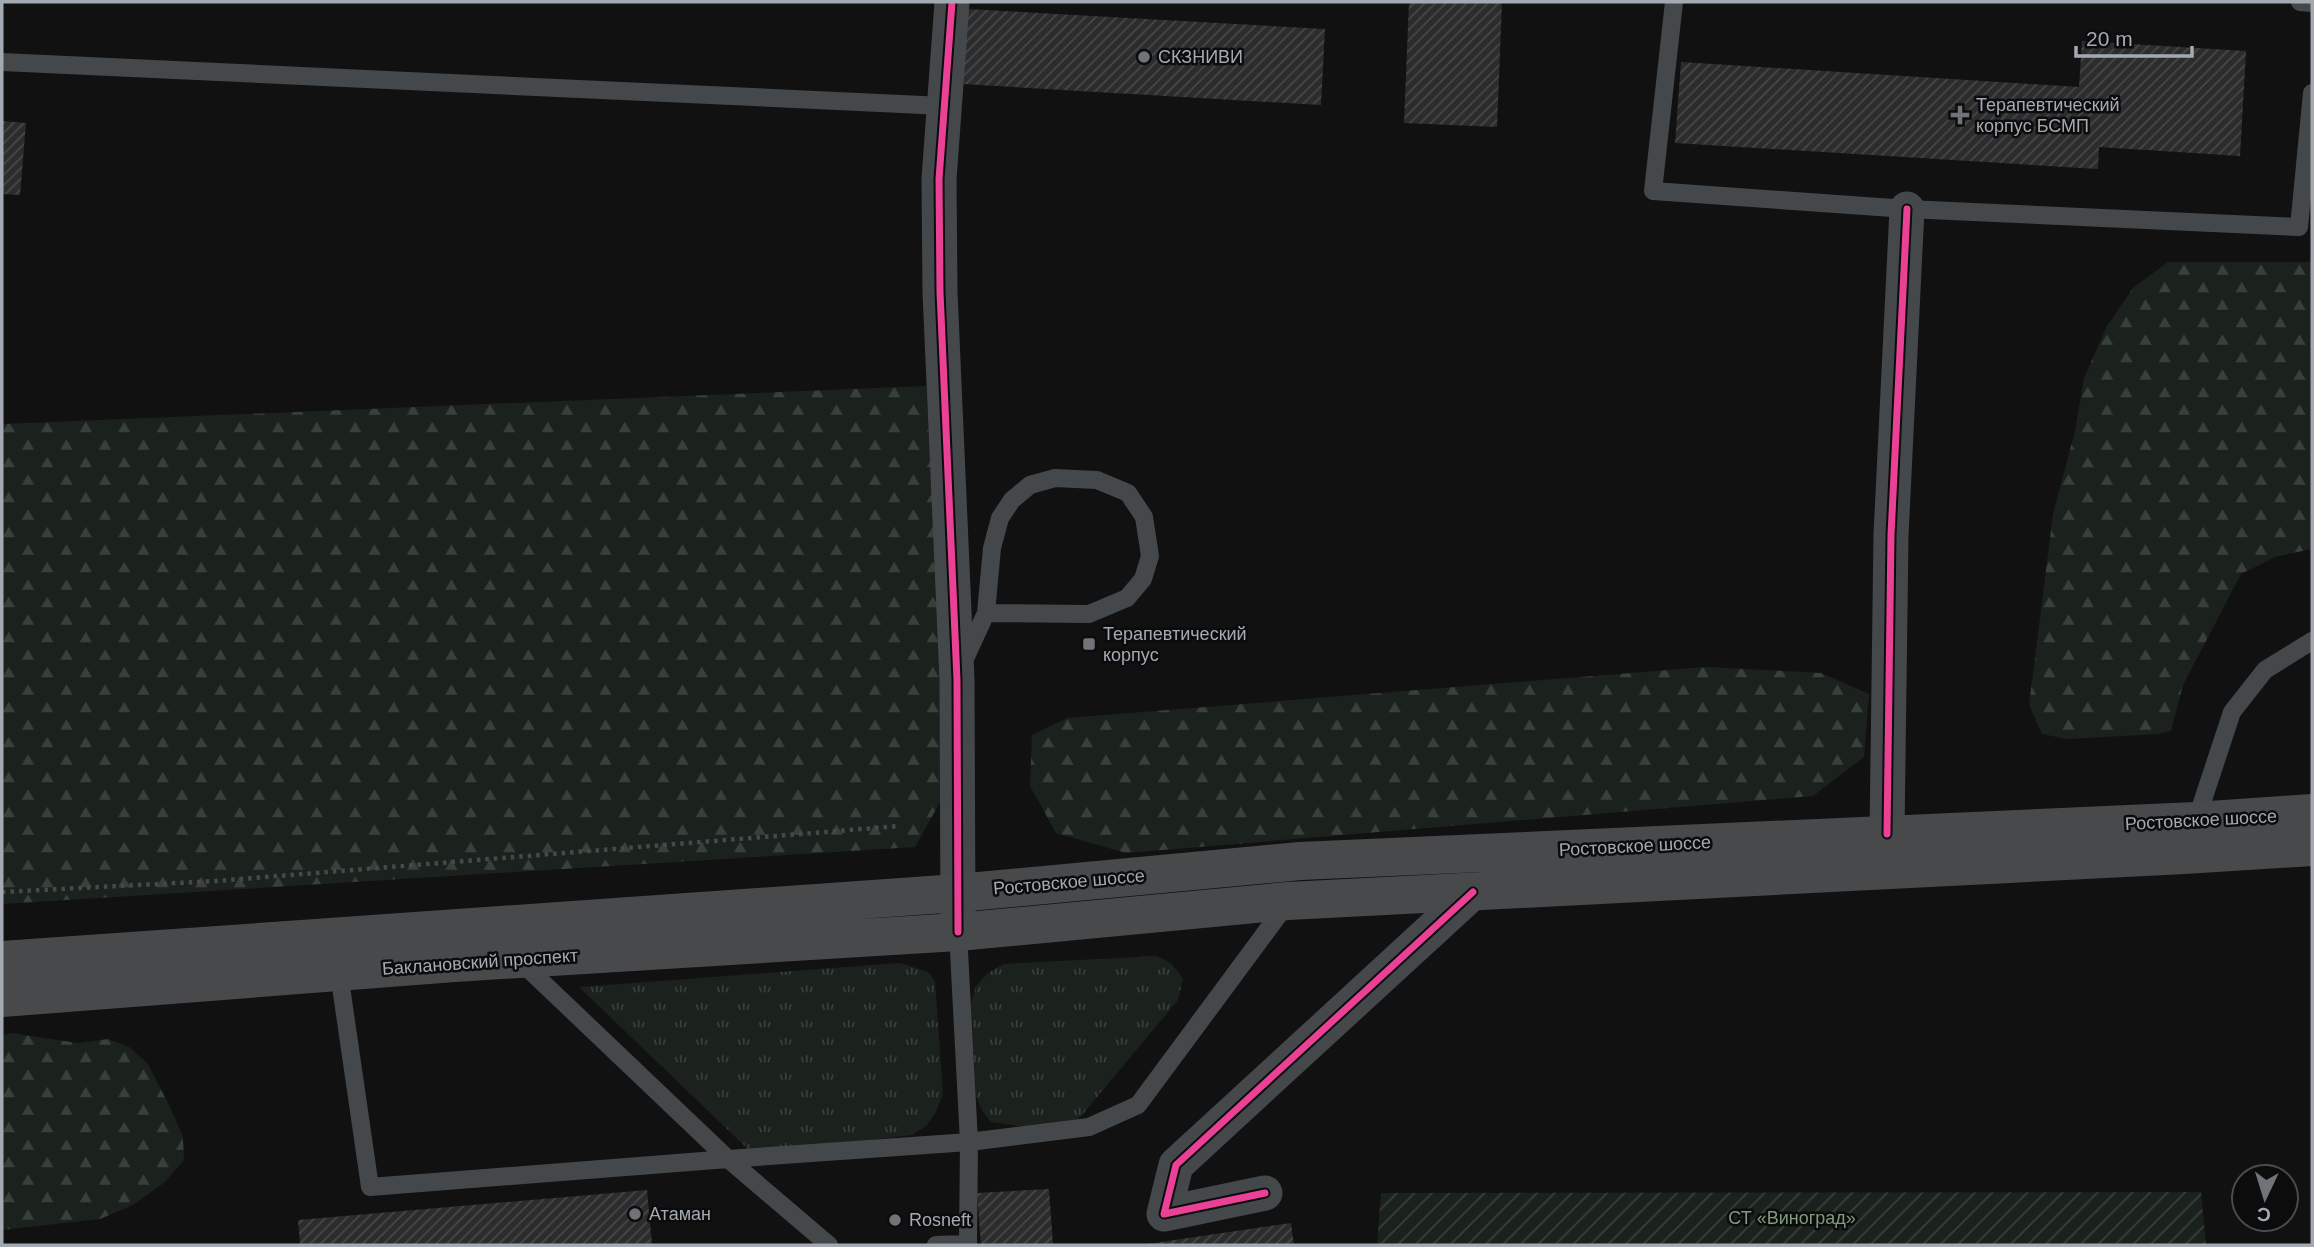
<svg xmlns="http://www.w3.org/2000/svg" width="2314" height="1247" viewBox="0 0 2314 1247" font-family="Arial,sans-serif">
<defs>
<pattern id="grass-tufts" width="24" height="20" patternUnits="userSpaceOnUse" patternTransform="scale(1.75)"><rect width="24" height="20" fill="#1b211c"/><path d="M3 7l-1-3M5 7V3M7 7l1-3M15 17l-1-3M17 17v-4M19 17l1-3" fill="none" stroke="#393f3b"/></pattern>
<pattern id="forest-firs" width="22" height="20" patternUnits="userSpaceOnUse" patternTransform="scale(1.75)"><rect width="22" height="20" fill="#1b211c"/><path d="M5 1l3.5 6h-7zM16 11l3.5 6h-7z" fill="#393f3b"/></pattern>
<pattern id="garden-furrows" width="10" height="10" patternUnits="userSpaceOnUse" patternTransform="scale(1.75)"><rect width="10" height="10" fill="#1b211c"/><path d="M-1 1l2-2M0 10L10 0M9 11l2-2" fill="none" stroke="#393f3b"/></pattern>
<pattern id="building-hatch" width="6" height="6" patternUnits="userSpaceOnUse" patternTransform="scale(1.75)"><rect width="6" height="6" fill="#2c2c2d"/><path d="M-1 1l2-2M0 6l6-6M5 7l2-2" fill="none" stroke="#474849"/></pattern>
</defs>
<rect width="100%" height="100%" fill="#111112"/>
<path fill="url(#grass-tufts)" d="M 1157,956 L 1172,964 L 1183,979 L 1178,1000 L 1082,1115 L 1070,1126 L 1048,1130 L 991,1122 L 983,1112 L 976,1097 L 971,1004 L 976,986 L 988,973 L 1004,964 Z
M 900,963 L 928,972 L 935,981 L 943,1094 L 936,1112 L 926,1126 L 912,1135 L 764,1153 L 751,1152 L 579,987 Z"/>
<path fill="url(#forest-firs)" d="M 2168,262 L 2312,262 L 2312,549 L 2275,557 L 2241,574 L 2183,685 L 2171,731 L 2157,734 L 2067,739 L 2042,734 L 2029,705 L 2053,514 L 2075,431 L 2084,378 L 2107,326 L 2133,288 Z
M 926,386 L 948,788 L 915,847 L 2,904 L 2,424 Z
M 1706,667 L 1821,673 L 1869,694 L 1864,757 L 1813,796 L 1126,853 L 1056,833 L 1030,786 L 1032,735 L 1067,718 Z
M 11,1033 L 78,1043 L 108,1039 L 129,1047 L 148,1064 L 170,1107 L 183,1137 L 184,1160 L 165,1182 L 133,1205 L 100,1219 L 2,1230 L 2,1035 Z"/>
<path fill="url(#garden-furrows)" d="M 2201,1192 L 2206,1245 L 1377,1245 L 1381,1193 Z"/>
<path fill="url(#building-hatch)" d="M 1409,2 L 1502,2 L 1497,127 L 1404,123 Z
M 967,9 L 1325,29 L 1321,105 L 962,84 Z
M 2082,41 L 2246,51 L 2240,156 L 2099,147 L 2098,169 L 1675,143 L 1681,62 L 2079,87 Z
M 2,121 L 26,123 L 20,195 L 2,194 Z
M 1049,1189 L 1053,1245 L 981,1245 L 977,1193 Z
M 647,1190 L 652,1245 L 300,1245 L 298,1220 Z
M 1291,1223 L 1294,1245 L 1147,1245 L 1147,1244 Z"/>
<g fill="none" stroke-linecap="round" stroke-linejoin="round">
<path stroke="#47484b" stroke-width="4.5" stroke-dasharray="3.5 5" stroke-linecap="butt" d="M 2,892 L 216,881 L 900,826"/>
<path stroke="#45484a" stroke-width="18" d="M 1674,2 L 1653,191 L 1907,209 L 2299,227 L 2312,93
M 2300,2 L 2312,3
M 2,62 L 944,106
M 963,663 L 986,613 L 992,548 L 1000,518 L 1012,500 L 1030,485 L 1055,478 L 1097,480 L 1128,493 L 1144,517 L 1150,556 L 1143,579 L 1127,598 L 1089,614 L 986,613
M 2196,821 L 2232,712 L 2265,670 L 2312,641
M 520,961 L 728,1159 L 969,1142 L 1089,1127 L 1138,1105 L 1286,905
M 339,973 L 370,1187 L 728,1159 L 829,1245
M 936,1245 L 968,1244 L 969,1142 L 958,932"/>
<path stroke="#45484a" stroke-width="35" d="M 952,2 L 939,179 L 940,292 L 957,680 L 958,922
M 1887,834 L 1891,535 L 1907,209
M 1265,1193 L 1164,1214 L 1176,1165 L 1473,892"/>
<path stroke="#48494b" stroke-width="38" d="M 2,960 L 958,893 L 1300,861 L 2196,821 L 2312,813
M 2,998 L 454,963 L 958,932 L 1288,901 L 2184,855 L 2312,847"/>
<g stroke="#0c0c0d" stroke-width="11">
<path id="cycleway" d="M 952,2 L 939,179 L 940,292 L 957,680 L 958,932
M 1887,834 L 1891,535 L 1907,209
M 1265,1193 L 1164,1214 L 1176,1165 L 1473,892"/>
</g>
<use href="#cycleway" stroke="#ea4096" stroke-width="7"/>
</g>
<g fill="#707479" stroke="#0c0c0d" stroke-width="2.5">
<circle cx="1144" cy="57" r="7"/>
<path d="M1956.5 104.5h7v7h7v7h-7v7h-7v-7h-7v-7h7z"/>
<rect x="1082" y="637" width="14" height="14" rx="3.5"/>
<circle cx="635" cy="1214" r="7"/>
<circle cx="895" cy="1220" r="7"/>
</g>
<g text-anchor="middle" stroke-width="5" stroke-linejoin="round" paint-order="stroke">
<g font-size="18" fill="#a3aab1" stroke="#0c0c0d" text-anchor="start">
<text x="1158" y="63">СКЗНИВИ</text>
<text x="1976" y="111">Терапевтический<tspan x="1976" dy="21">корпус БСМП</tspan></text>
<text x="1103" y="640">Терапевтический<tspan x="1103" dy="21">корпус</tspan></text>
<text x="649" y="1220">Атаман</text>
<text x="909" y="1226">Rosneft</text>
</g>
<g font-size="18" fill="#a3aab1" stroke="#0c0c0d">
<text transform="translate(2201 820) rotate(-3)" y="6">Ростовское шоссе</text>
<text transform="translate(1635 846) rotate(-3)" y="6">Ростовское шоссе</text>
<text transform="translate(1069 882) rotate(-5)" y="6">Ростовское шоссе</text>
<text transform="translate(480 962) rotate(-4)" y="6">Баклановский проспект</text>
</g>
<g font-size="18" fill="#7f9b7c" stroke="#0c0c0d">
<text x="1792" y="1224">СТ «Виноград»</text>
</g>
</g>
<rect width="2314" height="1247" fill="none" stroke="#a3aab1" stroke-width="7"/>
<g transform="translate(2265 1198) rotate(184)"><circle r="33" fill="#0c0c0d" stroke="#484b4f" stroke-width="2"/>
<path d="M0-5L12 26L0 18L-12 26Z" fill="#707479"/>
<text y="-10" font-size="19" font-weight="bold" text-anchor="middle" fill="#a3aab1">С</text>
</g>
<path d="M2076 46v10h116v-10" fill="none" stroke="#a3aab1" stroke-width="3.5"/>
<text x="2086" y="46" font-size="21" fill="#a3aab1" stroke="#0c0c0d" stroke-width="5" paint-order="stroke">20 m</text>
</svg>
